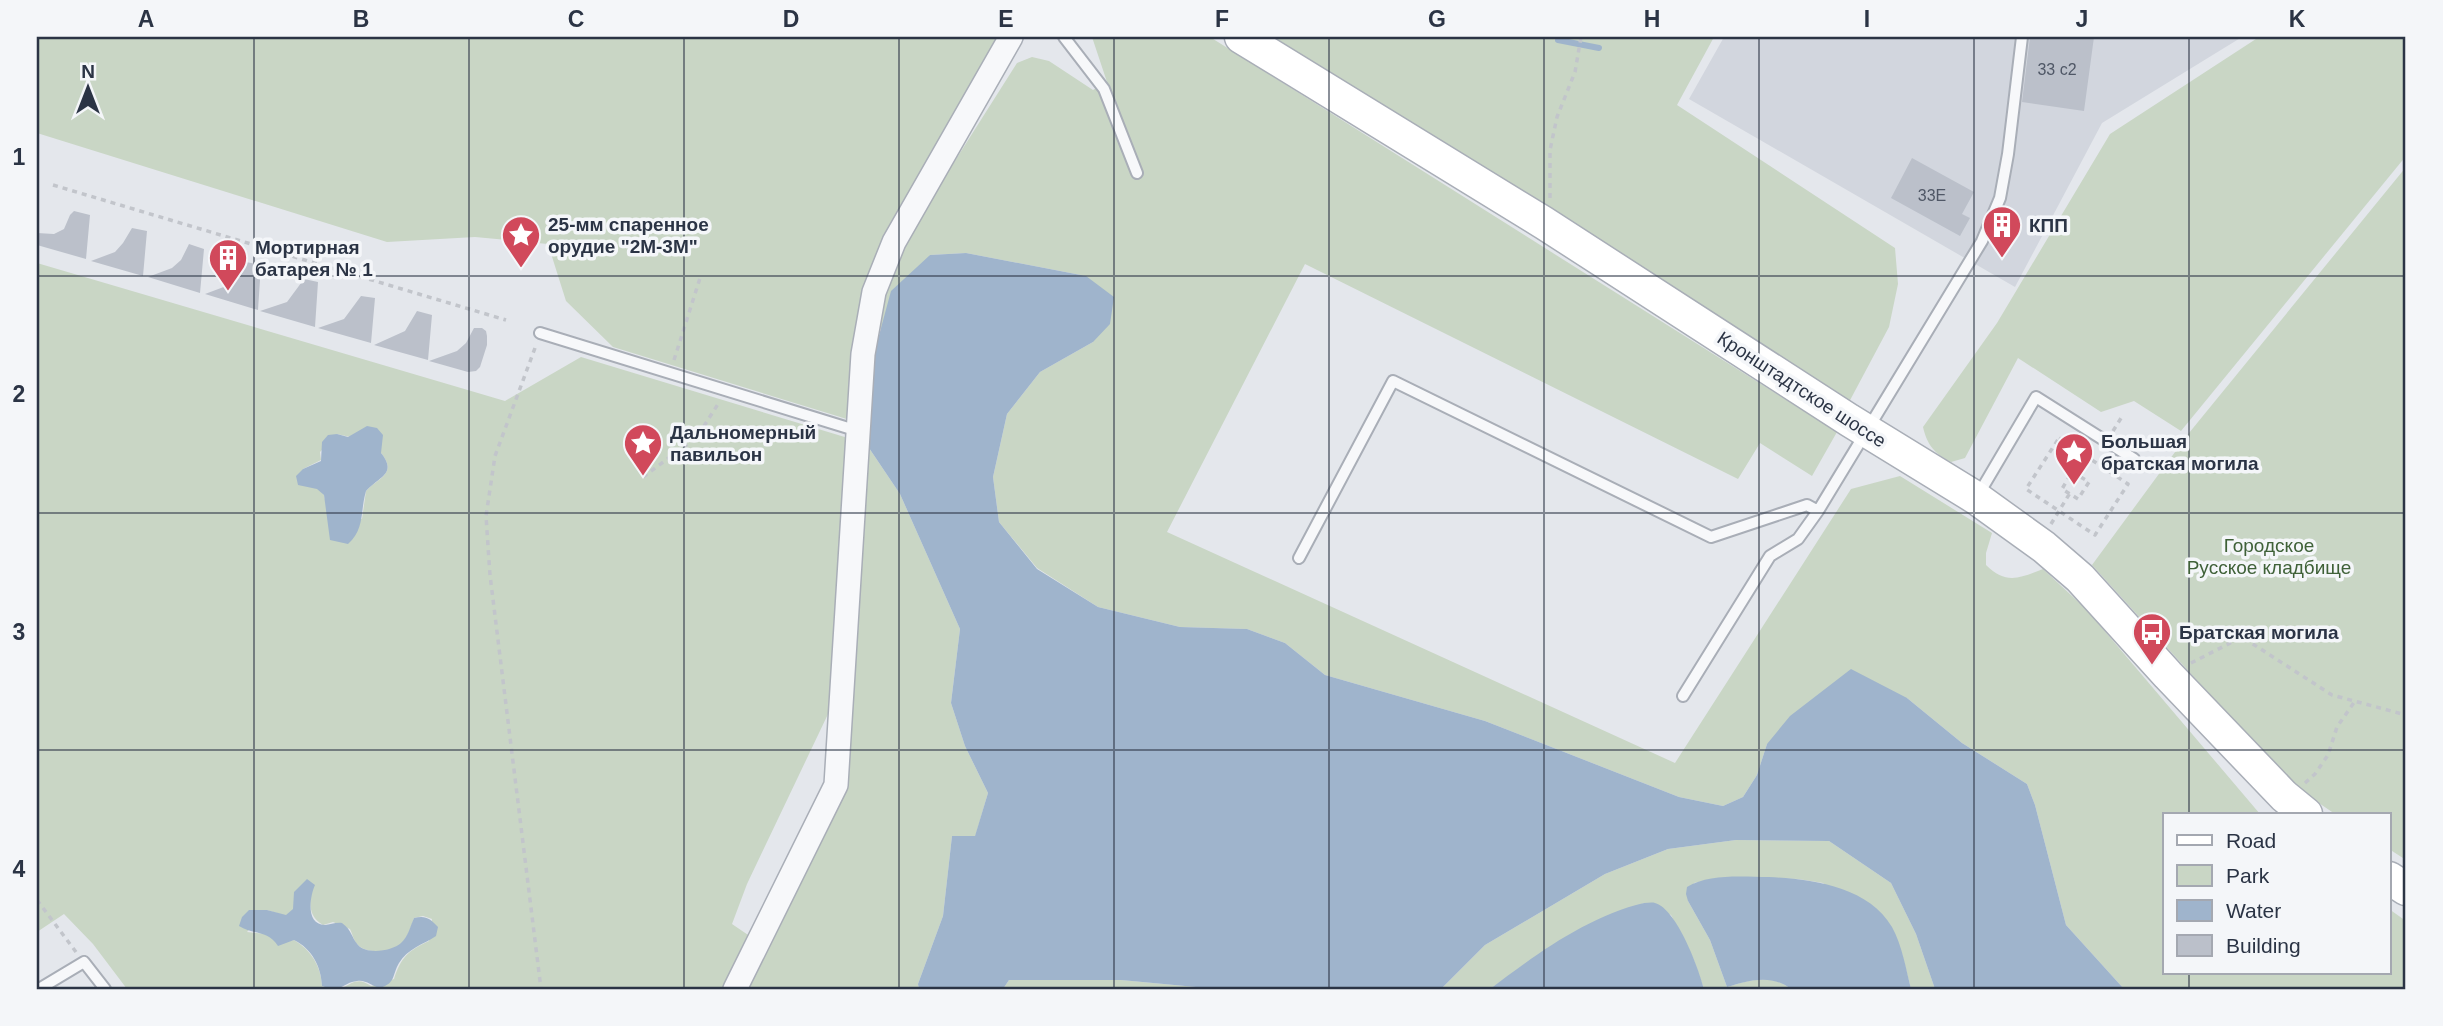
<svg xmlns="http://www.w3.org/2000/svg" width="2443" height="1026" viewBox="0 0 2443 1026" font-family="Arial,sans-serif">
<rect width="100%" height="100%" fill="#e4e7ec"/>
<path fill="#d2d6de" d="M 1724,37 L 2242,37 L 2102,123 L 2015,287 L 1689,99 Z"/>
<path fill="#c9d6c5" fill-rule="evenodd" d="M 37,37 L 999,37 L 887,244 L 850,420 L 613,347 L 566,301 L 548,244 L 475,237 L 387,242 L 37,133 Z
M 1092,37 L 1210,37 L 1837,432 L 1812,476 L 1760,443 L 1738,479 L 1305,264 L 1167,532 L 1675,763 L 1851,489 L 1900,476 L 1992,533 L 1986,553 L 1986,565 C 2006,585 2020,578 2043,569 L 2086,609 L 2260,814 L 2165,814 L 2165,972 L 2389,972 L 2389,909 L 2406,921 L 2406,989 L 2124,989 L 2066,925 L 2035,805 L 2027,784 L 1962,743 L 1907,698 L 1767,744 L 1757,775 L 1743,797 L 1723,806 L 1679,797 L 1485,721 L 1325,675 L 1285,643 L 1247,629 L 1180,627 L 1098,607 L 1037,568 L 999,522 L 993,477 L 1007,414 L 1040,372 L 1093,342 L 1086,276 L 966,253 L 930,255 L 878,333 L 879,294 L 925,208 L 1017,63 L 1032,57 L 1049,61 L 1093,90 L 1107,82 Z
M 1263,37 L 1714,37 L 1677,105 L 1895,248 L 1898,284 L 1889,327 L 1848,404 Z
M 2259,37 L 2406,37 L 2406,156 L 2181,431 L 2134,401 L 2101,412 L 2018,358 L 1965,458 L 1951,462 C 1935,454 1927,445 1923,427 L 1997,323 L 2110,134 Z
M 2406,167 L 2406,860 L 2389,849 L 2389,814 L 2335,814 L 2291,784 L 2092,565 L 2189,433 Z
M 37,263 L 505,401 L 581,357 L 848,438 L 835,675 L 829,712 L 747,884 L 732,924 L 754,939 L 842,786 L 865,442 L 900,494 L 960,629 L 951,703 L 965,746 L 988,793 L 975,837 L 952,836 L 943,916 L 918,984 L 919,989 L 341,989 C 353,982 359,977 371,986 L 394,979 C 401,957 408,951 429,941 L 432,919 L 423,916 L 414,918 C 411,927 408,937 401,944 C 391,952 366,955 357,944 C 354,941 352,933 350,929 L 333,922 L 323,925 C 311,918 309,908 311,894 L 286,916 L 267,910 L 247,932 L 266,934 L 286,942 L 294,940 C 311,950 321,966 322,986 L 330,989 L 127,989 L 93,944 L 64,914 L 37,932 ZM 337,434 L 381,444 L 381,453 C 398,474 378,478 366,491 L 362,519 L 326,504 L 324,495 L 303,469 L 321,460 L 320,452 Z
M 1736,840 L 1829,841 L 1891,883 L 1916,934 L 1935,989 L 1911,989 L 1902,954 L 1823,883 L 1798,879 L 1749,877 L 1712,879 L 1694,883 L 1688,901 L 1710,940 L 1727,987 C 1750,980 1771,973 1791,989 L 1704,989 L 1693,958 L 1671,915 L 1644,903 L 1554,945 L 1490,989 L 1441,989 L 1485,945 L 1605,874 L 1668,849 Z
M 1009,980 L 1121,980 L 1217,989 L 1003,989 Z"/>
<path fill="#9fb4cc" d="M 966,253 L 1086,276 L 1114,297 L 1110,324 L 1093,342 L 1040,372 L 1007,414 L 993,477 L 999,522 L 1037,569 L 1098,607 L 1180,627 L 1247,629 L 1285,643 L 1325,675 L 1485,721 L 1679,797 L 1723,806 L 1743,797 L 1757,775 L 1767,744 L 1790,716 L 1851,669 L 1907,698 L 1962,743 L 2027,784 L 2035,805 L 2066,925 L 2124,989 L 1935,989 L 1916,934 L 1891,883 L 1829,841 L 1736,840 L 1668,849 L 1605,874 L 1485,945 L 1441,989 L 1217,989 L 1121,980 L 1009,980 L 1003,989 L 919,989 L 918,984 L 943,916 L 952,836 L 975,836 L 988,793 L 965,746 L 951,703 L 960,629 L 900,494 L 865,442 L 871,365 L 891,291 L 930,255 Z
M 367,426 L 377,428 L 383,435 L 381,453 C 398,474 378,477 366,491 C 360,511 365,529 348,544 L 330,540 L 324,495 L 317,489 L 298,485 L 296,476 L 303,469 L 321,461 L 322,442 L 328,435 L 337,434 L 348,437 Z
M 1769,877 C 1811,879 1868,886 1892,927 C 1902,945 1906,969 1911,989 L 1791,989 C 1771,974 1750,980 1727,987 L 1710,940 L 1688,901 L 1686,894 L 1687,887 C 1709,873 1745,877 1769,877 Z
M 307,879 L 315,885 C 310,896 305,925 325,925 C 330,925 336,922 342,923 C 352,930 351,937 358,945 C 367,955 392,951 401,943 C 408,937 410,927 414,918 C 425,915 430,918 438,927 L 436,936 C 424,944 407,949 399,963 C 392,975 396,983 380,988 C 372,986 365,979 357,981 C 341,983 342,994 322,986 C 321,966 312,949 294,940 L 278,946 C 268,930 253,935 239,926 L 242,917 L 249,910 L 267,910 L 286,915 L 293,909 L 294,892 Z
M 1644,903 C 1648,903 1652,902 1655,903 C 1677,909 1699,969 1704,989 L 1490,989 C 1535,955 1588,916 1644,903 Z"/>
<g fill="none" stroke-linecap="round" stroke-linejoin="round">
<path stroke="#9fb4cc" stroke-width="6" d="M 1558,40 L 1599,48"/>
</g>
<path fill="#bbc0ca" d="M 2030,37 L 2094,37 L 2084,111 L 2022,102 Z
M 1912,158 L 1974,192 L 1962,214 L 1970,218 L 1960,236 L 1891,198 Z
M 74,211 L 90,215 L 86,259 L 37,245 L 37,233 L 54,234 L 64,229 L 70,215 Z
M 132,228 L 147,231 L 143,276 L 91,261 L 115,252 L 123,243 Z
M 189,244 L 204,249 L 200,293 L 148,277 L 172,268 L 181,260 Z
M 246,262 L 261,265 L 258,310 L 205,294 L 229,285 L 238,277 Z
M 304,279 L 318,282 L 315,327 L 260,311 L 287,302 Z
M 361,296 L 375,298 L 371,343 L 318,328 L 344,319 Z
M 417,311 L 432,315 L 428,360 L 374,345 L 405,331 Z
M 474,328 L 482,328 L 486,331 L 487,336 L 487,345 L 480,367 L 476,371 L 468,372 L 429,361 L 457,351 L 466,343 Z"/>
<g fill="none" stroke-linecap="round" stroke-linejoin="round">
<g stroke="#a9aeb7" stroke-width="14">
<path id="lane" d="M 1064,37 L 1104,89 L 1137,173
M 540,333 L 858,431
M 1977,497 L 2036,397 L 2134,459
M 1299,558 L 1393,381 L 1711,537 L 1807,505 L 1818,511 L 1982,241 L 2000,198 L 2008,154 L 2022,37
M 1683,696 L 1770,556 L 1798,539 L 1818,511
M 39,989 L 84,962 L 105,989"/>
</g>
<g stroke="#a9aeb7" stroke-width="26">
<path id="street" d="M 735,989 L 836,785 L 863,354 L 874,292 L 894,242 L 1011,37"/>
</g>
<g stroke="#a9aeb7" stroke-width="35">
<path id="secondary" d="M 1241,37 L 1544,223 L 1849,420 L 1976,498 L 2044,547 L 2080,578 L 2168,675 L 2284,796 L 2306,814
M 2389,878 L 2406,889"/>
</g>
<path stroke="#c2c5cb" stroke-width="3.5" stroke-dasharray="5 5" stroke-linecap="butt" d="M 53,185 L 506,320
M 1550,198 L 1550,150 L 1557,117 L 1575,72 L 1581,37
M 535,348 L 495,456 L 486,516 L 490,575 L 541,989
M 674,360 L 701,275
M 2113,431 L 2123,415
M 2059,438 L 2128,484 L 2095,535 L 2026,489 Z
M 2072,472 L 2089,482 L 2078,499 L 2062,489 Z
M 643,477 L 697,437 L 718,404
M 2051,524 L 2070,493
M 2191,663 L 2242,637 L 2332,695 L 2406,715
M 2305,783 L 2315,774 L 2328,755 L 2337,727 L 2355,701
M 37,900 L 76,952"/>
<use href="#lane" stroke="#f7f8fa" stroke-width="10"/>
<use href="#street" stroke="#f7f8fa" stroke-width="23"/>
<use href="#secondary" stroke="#fff" stroke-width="32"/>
</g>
<path fill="none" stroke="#2b3445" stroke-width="2" stroke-opacity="0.55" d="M 254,37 L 254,989M 469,37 L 469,989M 684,37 L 684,989M 899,37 L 899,989M 1114,37 L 1114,989M 1329,37 L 1329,989M 1544,37 L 1544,989M 1759,37 L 1759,989M 1974,37 L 1974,989M 2189,37 L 2189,814M 37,276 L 2406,276M 37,513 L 2406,513M 37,750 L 2406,750M 2189,972 L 2189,989"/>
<defs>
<g id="building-pin" transform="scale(2.0125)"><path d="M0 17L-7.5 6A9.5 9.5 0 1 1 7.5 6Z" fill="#d1495b" stroke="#f4f6f9"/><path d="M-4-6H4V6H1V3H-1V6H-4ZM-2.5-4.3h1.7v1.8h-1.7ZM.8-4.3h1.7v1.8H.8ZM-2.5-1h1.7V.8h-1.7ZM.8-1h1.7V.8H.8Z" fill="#fff"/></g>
<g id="sight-pin" transform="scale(2.0125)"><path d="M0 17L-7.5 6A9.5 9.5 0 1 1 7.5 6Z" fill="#d1495b" stroke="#f4f6f9"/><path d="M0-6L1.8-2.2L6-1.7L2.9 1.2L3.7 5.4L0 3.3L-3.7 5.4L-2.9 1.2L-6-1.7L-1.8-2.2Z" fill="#fff"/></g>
<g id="bus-pin" transform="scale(2.0125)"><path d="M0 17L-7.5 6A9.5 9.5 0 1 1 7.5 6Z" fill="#d1495b" stroke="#f4f6f9"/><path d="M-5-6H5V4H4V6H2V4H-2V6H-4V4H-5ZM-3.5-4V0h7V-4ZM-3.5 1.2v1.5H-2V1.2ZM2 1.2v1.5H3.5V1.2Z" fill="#fff"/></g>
</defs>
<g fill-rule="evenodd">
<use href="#building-pin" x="2002" y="225"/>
<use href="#sight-pin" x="521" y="235"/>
<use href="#building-pin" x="228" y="258"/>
<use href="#sight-pin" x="643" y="443"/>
<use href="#sight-pin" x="2074" y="452"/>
<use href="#bus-pin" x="2152" y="632"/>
</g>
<g text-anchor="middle" stroke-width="7" stroke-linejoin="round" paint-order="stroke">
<g font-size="16" fill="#4f5766">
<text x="2057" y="75">33 с2</text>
<text x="1932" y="201">33Е</text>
</g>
<g font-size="19" font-weight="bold" fill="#2b3445" stroke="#f4f6f9" text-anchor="start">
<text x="548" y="231">25-мм спаренное<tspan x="548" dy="22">орудие "2М-3М"</tspan></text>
<text x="2029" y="232">КПП</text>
<text x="255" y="254">Мортирная<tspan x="255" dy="22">батарея № 1</tspan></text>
<text x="670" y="439">Дальномерный<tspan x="670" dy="22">павильон</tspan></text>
<text x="2101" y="448">Большая<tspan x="2101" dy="22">братская могила</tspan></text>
<text x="2179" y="639">Братская могила</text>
</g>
<g font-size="19" fill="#2b3445" stroke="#f4f6f9">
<text transform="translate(1802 389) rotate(33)" y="7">Кронштадтское шоссе</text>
</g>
<g font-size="19" fill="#3f6138" stroke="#f4f6f9">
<text x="2269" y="552">Городское<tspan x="2269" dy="22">Русское кладбище</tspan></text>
</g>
</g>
<rect width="2443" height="1026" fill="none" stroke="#f4f6f9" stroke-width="77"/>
<rect x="2163" y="813" width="228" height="161" fill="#f4f6f9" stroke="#a4a8b1" stroke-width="2"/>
<rect x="2177" y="835" width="35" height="10" fill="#ffffff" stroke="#a4a8b1" stroke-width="2"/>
<text x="2226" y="848" font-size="21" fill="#2b3445">Road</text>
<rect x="2177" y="865" width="35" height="21" fill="#c9d6c5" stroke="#a4a8b1" stroke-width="2"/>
<text x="2226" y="883" font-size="21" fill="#2b3445">Park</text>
<rect x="2177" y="900" width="35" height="21" fill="#9fb4cc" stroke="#a4a8b1" stroke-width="2"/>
<text x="2226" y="918" font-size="21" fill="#2b3445">Water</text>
<rect x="2177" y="935" width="35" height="21" fill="#bbc0ca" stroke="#a4a8b1" stroke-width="2"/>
<text x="2226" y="953" font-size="21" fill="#2b3445">Building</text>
<g transform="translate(88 88)" stroke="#f4f6f9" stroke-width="5" paint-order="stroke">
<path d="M0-5L12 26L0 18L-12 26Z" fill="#2b3445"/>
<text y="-10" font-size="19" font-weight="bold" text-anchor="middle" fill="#2b3445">N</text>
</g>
<rect x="38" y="38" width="2366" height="950" fill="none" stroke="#2b3445" stroke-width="2.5"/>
<g font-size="23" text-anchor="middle" font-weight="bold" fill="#2b3445">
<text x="146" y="27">A</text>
<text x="361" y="27">B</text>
<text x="576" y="27">C</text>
<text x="791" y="27">D</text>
<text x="1006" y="27">E</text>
<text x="1222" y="27">F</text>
<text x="1437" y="27">G</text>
<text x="1652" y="27">H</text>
<text x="1867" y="27">I</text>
<text x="2082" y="27">J</text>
<text x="2297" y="27">K</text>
<text x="19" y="165">1</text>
<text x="19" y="402">2</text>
<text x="19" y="640">3</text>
<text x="19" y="877">4</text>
</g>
</svg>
